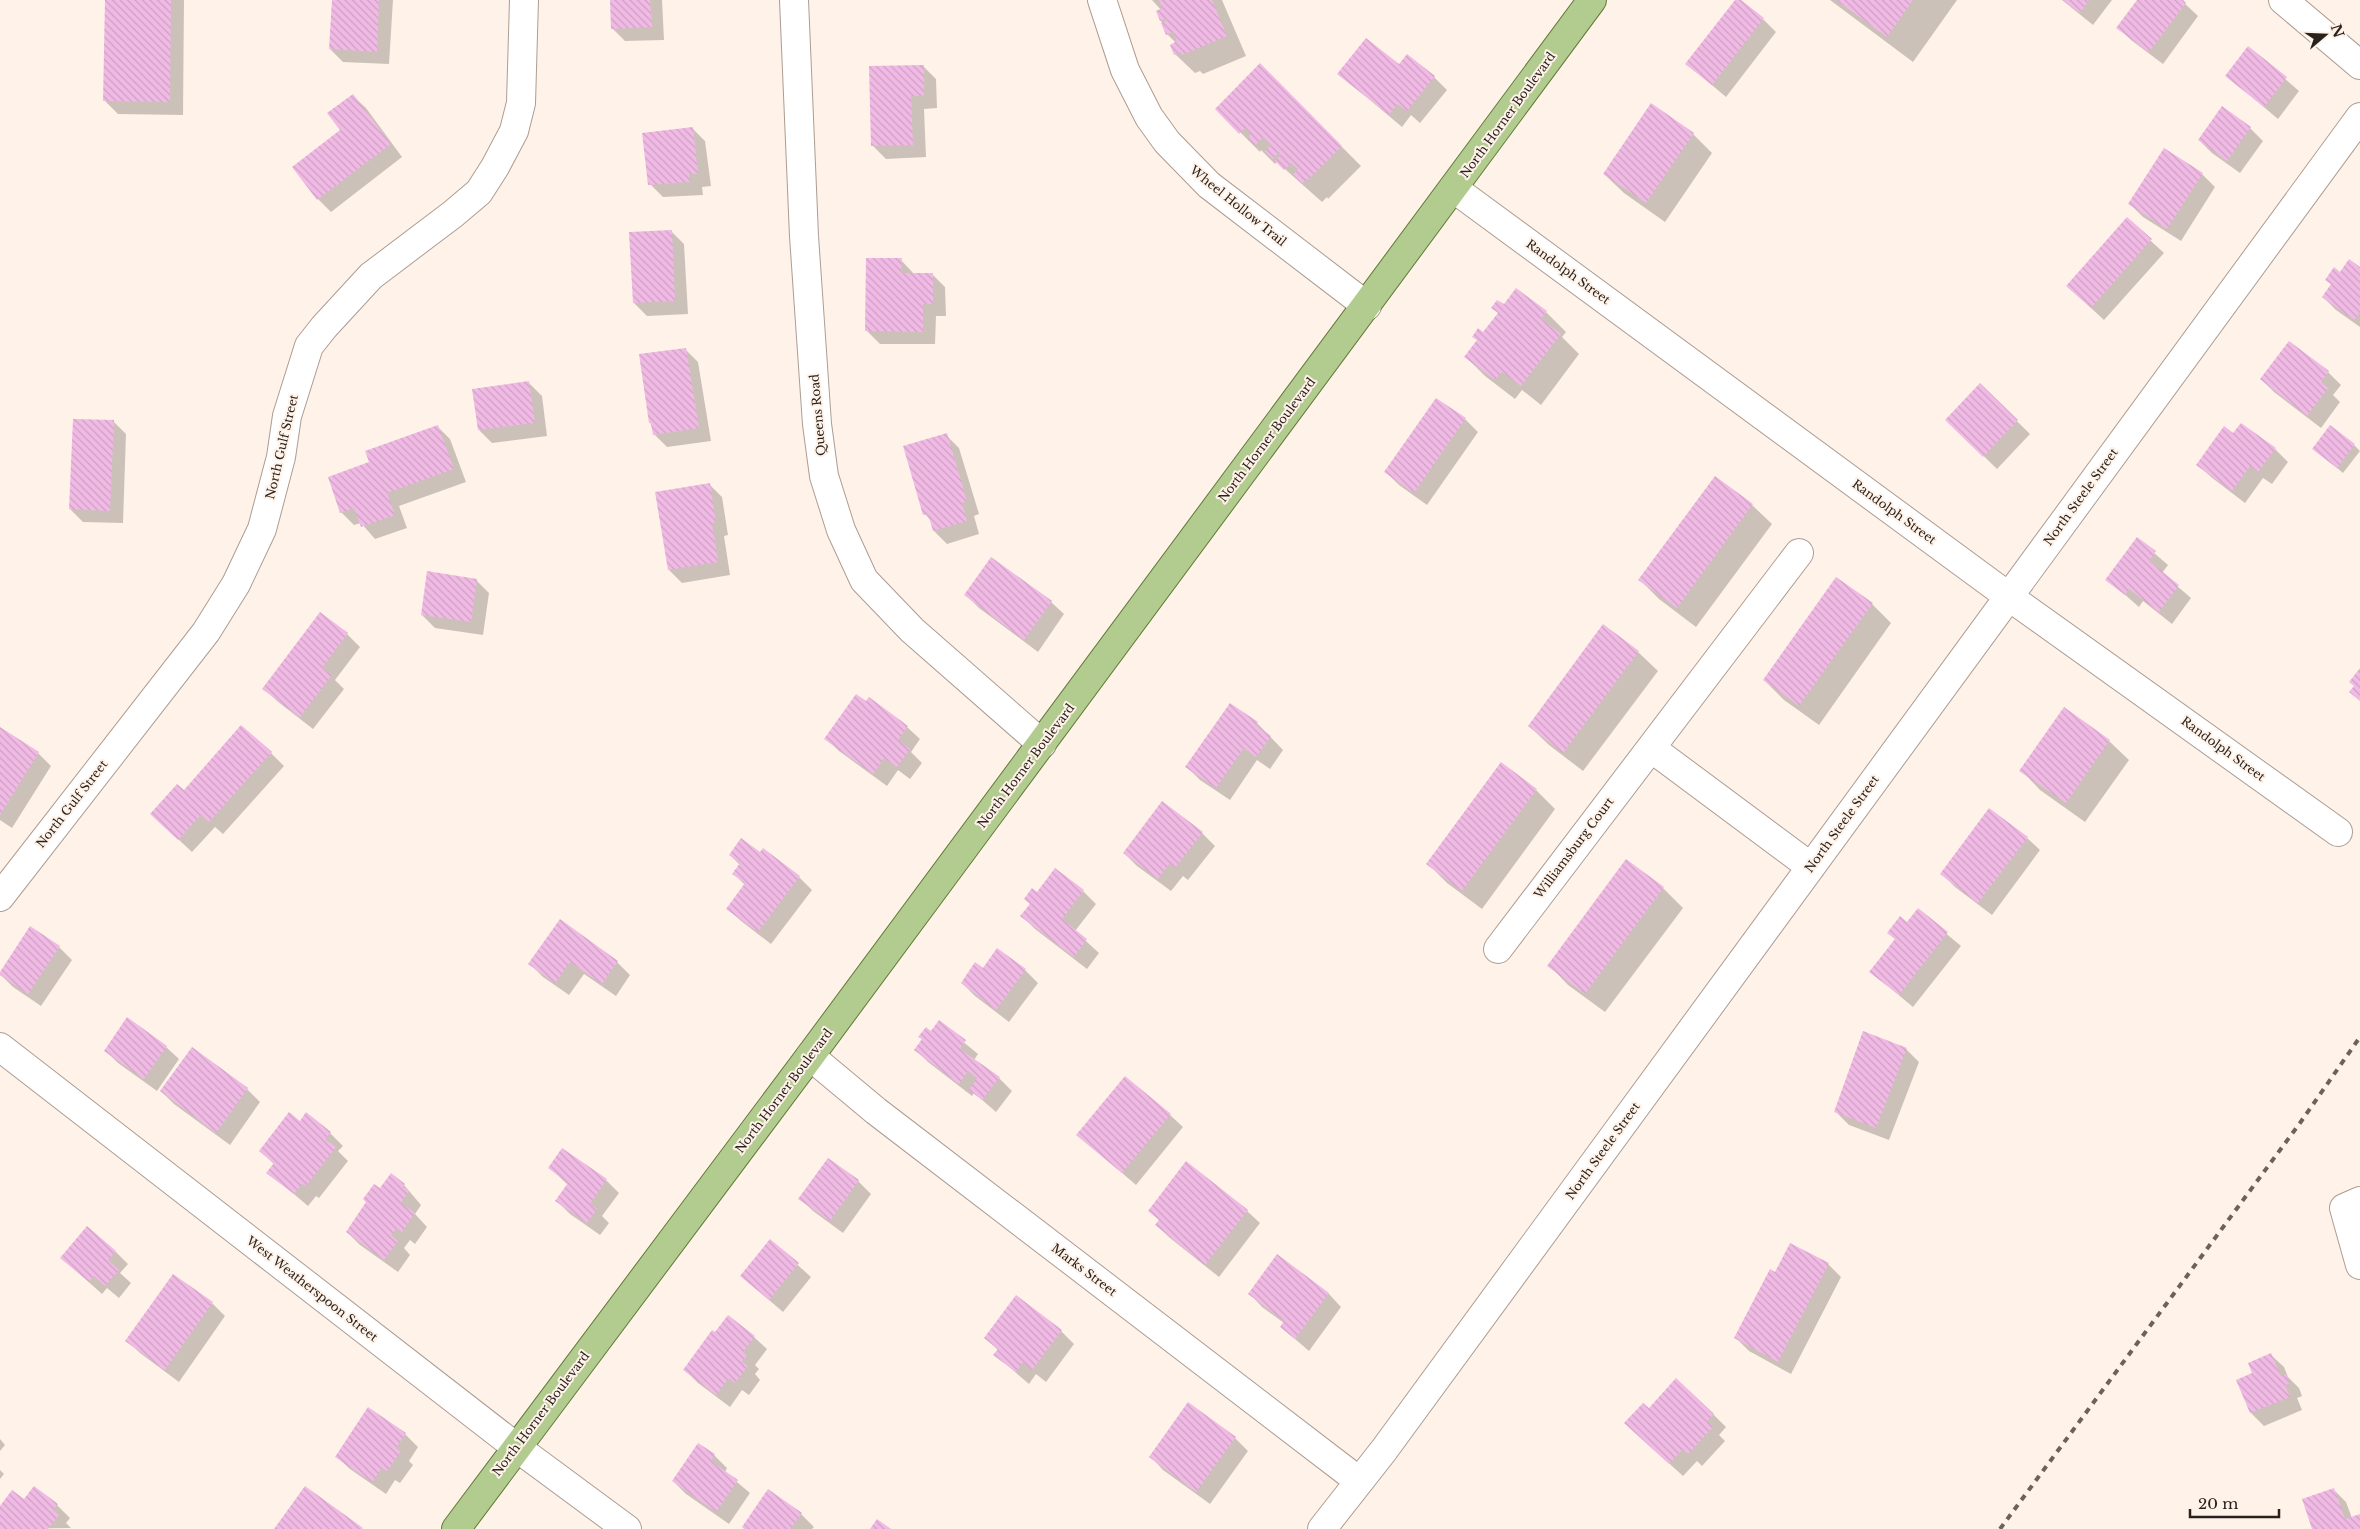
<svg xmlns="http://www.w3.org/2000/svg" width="2360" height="1529" viewBox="0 0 2360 1529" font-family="'Libre Baskerville',serif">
<defs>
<pattern id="building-back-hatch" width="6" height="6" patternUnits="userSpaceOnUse" patternTransform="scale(1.25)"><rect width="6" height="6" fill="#f0bae5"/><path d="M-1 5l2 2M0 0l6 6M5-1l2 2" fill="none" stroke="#cea0c4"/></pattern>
</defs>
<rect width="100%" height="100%" fill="#fff2e8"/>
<path fill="#0003" d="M 106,0 L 184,0 L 183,115 L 118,114 L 105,101 Z
M 333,0 L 393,0 L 389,64 L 343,62 L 330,49 Z
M 611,0 L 662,0 L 664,40 L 625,41 L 612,28 Z
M 1152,0 L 1222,0 L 1246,56 L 1203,74 L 1200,71 L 1195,73 L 1175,54 L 1176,43 L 1167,34 L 1161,21 L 1157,11 L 1161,10 Z
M 1736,0 L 1763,19 L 1776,32 L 1726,97 L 1687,64 Z
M 1830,0 L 1957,0 L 1913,62 Z
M 2062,0 L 2112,0 L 2093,25 Z
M 2138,0 L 2181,0 L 2198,16 L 2163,64 L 2131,40 L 2118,27 Z
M 2249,48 L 2299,91 L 2278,119 L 2227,76 Z
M 1260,65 L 1361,166 L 1328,199 L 1327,197 L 1322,202 L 1277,162 L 1275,164 L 1261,150 L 1260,152 L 1217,109 Z
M 1399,65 L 1434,77 L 1447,90 L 1420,123 L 1411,115 L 1402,127 L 1339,74 Z
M 923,66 L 936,79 L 937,108 L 924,109 L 926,157 L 886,159 L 873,146 Z
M 353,96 L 366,108 L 402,157 L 331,212 L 318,199 L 294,167 L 342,130 Z
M 692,128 L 705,141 L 711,186 L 702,187 L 703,195 L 663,197 L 650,184 Z
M 2250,128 L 2263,141 L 2240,173 L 2212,153 L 2199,140 Z
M 1693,134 L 1712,153 L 1665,222 L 1624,193 L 1604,174 Z
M 2164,150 L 2202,174 L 2215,187 L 2181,241 L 2143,217 L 2130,204 Z
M 2127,219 L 2164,253 L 2104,320 L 2067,286 Z
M 671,231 L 684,244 L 688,314 L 647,316 L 634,303 Z
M 901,260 L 914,274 L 932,274 L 945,287 L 946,316 L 936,316 L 935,344 L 880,344 L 867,331 Z
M 2360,269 L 2360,327 L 2336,310 L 2323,297 L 2332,285 L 2326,280 Z
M 1516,290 L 1546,312 L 1566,332 L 1562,337 L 1579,354 L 1541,405 L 1522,390 L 1515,399 L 1485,376 L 1466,357 Z
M 2289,343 L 2328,372 L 2341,385 L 2333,395 L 2340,402 L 2321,428 L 2274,392 L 2261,379 Z
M 685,349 L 698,362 L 711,441 L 667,447 L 654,434 L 650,422 Z
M 529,383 L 542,396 L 547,436 L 492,443 L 479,430 Z
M 1980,385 L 2030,434 L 1997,469 L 1960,433 Z
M 1465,419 L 1478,432 L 1427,505 L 1399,485 L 1386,472 Z
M 113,421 L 126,434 L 123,523 L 83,522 L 70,509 Z
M 437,426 L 450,439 L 466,482 L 399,506 L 407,528 L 375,539 L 361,523 L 354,525 L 341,512 L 371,463 Z
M 2234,434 L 2275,449 L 2288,462 L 2272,484 L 2263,478 L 2245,503 L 2211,477 L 2198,465 Z
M 946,435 L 959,448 L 979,514 L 974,516 L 979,534 L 947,544 L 934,531 L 931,521 L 925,514 Z
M 2354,445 L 2360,451 L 2343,473 L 2314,449 Z
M 1715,477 L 1752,505 L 1772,524 L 1696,627 L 1659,599 L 1640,580 Z
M 709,484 L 722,497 L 728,535 L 724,536 L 730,575 L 682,583 L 669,570 Z
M 2138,539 L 2168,565 L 2162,573 L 2191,598 L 2172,624 L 2143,601 L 2139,607 L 2107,579 Z
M 476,580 L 489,593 L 483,635 L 435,628 L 422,615 Z
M 966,595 L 1051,602 L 1064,614 L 1038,652 L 979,608 Z
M 1872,604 L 1891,623 L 1819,725 L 1784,700 L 1764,680 Z
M 1604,626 L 1638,652 L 1658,671 L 1583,771 L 1549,745 L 1529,726 Z
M 347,634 L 360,647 L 335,680 L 344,689 L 313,729 L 277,701 L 264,688 Z
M 1230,705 L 1257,723 L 1283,750 L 1270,769 L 1257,760 L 1230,800 L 1200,780 L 1187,767 Z
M 2065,709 L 2109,741 L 2129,760 L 2085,822 L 2040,790 L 2021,770 Z
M 907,727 L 920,739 L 911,752 L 922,763 L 910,779 L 898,770 L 887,786 L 839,751 L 826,738 Z
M 0,729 L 38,753 L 51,766 L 12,828 L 0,820 Z
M 271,753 L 284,766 L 223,834 L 215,827 L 192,852 L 151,814 L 184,792 Z
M 1536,790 L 1555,809 L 1482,909 L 1447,883 L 1428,864 Z
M 1202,833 L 1215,846 L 1188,880 L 1183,876 L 1171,891 L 1137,866 L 1124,853 Z
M 2027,838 L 2040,850 L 1992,915 L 1955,887 L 1942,874 Z
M 760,854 L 799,877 L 812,890 L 771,944 L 741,921 L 728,909 L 745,885 L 734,874 L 740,865 L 730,855 Z
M 1663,888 L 1683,908 L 1605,1012 L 1568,985 L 1549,965 Z
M 1083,891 L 1096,904 L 1075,931 L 1099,953 L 1087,969 L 1035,929 L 1022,916 L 1037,893 Z
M 1918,910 L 1961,946 L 1913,1007 L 1871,972 L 1896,940 L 1889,933 L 1907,924 Z
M 560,921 L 617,962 L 630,975 L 616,996 L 584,974 L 569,995 L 543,977 L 530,964 Z
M 59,947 L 72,960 L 41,1006 L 13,987 L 0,974 Z
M 983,970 L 1025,970 L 1038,983 L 1009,1022 L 975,996 L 962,983 Z
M 939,1022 L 978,1054 L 974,1060 L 999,1078 L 1012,1091 L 996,1112 L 974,1093 L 972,1096 L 928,1062 L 915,1049 Z
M 166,1047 L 179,1059 L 157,1091 L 118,1063 L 105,1050 Z
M 192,1049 L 247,1089 L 260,1102 L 230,1145 L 174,1104 L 161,1091 Z
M 1906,1049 L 1919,1062 L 1889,1140 L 1849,1125 L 1836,1112 Z
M 1170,1115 L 1183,1127 L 1136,1185 L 1078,1135 Z
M 300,1122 L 330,1133 L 343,1146 L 338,1151 L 348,1161 L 319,1198 L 316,1196 L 308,1206 L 268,1172 L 274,1164 L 260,1151 Z
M 828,1159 L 858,1181 L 871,1194 L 843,1233 L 813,1211 L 800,1198 Z
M 550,1168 L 606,1180 L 619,1193 L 602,1216 L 609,1223 L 600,1235 L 570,1214 L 557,1201 L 568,1185 Z
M 404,1185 L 421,1205 L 415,1214 L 427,1227 L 415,1244 L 410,1240 L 404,1248 L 410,1255 L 398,1272 L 360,1245 L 347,1232 L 381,1190 Z
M 1150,1211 L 1247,1211 L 1260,1223 L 1219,1277 L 1170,1238 L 1157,1225 L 1160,1221 Z
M 771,1241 L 811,1277 L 783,1312 L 741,1276 Z
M 1791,1245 L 1828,1264 L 1841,1277 L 1791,1374 L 1749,1351 L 1736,1338 L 1776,1274 Z
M 115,1251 L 128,1264 L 120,1273 L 131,1283 L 119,1298 L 107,1288 L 102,1294 L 62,1258 Z
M 1277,1256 L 1329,1294 L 1341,1307 L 1309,1351 L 1281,1327 L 1284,1323 L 1262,1307 L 1250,1294 Z
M 174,1275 L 212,1303 L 225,1316 L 179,1382 L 140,1353 L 127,1341 Z
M 1016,1297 L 1061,1331 L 1074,1344 L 1046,1382 L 1036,1374 L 1029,1384 L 995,1355 L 998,1350 L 985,1338 Z
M 754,1337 L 767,1349 L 755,1365 L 759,1369 L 755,1374 L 760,1380 L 749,1395 L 742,1390 L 730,1407 L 698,1383 L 685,1370 Z
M 2271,1355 L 2284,1367 L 2288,1377 L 2299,1388 L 2302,1396 L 2297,1398 L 2302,1410 L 2264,1426 L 2251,1413 L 2238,1380 L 2253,1374 Z
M 369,1409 L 405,1434 L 418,1447 L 409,1461 L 413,1465 L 400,1483 L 395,1480 L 386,1494 L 350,1469 L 337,1457 Z
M 1649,1410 L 1713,1414 L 1726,1427 L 1719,1435 L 1725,1441 L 1702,1466 L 1697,1461 L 1683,1476 L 1639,1436 Z
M 1235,1438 L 1248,1451 L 1210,1504 L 1163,1470 L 1151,1457 Z
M 0,1439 L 5,1445 L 0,1451 Z
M 714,1455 L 727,1468 L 725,1472 L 750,1493 L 729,1524 L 686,1494 L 673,1481 Z
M 0,1470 L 4,1474 L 0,1479 Z
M 2333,1489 L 2346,1502 L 2352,1518 L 2360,1516 L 2360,1529 L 2314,1529 Z
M 24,1501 L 57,1505 L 70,1518 L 66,1523 L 71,1528 L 0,1529 L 0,1508 Z
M 801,1514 L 814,1527 L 812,1529 L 745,1529 Z"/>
<path fill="url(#building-back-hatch)" d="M 105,0 L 171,0 L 170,102 L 103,101 Z
M 332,0 L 379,0 L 377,52 L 329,49 Z
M 610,0 L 650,0 L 652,27 L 611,29 Z
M 1159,0 L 1212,0 L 1227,36 L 1182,55 L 1181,52 L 1174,55 L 1170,45 L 1177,41 L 1173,32 L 1166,35 L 1161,23 L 1168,20 L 1168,18 L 1160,21 L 1156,11 L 1162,8 Z
M 1735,0 L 1741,0 L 1764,18 L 1712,85 L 1685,64 Z
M 1836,0 L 1913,0 L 1887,37 Z
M 2063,0 L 2089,0 L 2080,13 Z
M 2137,0 L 2183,0 L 2186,3 L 2149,52 L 2116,28 Z
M 1366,38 L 1399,64 L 1407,54 L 1435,76 L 1407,111 L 1397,104 L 1389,115 L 1337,74 Z
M 2248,46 L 2287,77 L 2264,107 L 2225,76 Z
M 1260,63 L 1342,146 L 1308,180 L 1307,178 L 1302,184 L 1293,175 L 1298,169 L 1291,163 L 1284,170 L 1275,161 L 1281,155 L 1279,152 L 1273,159 L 1265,151 L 1271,145 L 1263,137 L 1255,146 L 1248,138 L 1251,134 L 1245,128 L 1239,134 L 1215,109 Z
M 924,65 L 924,96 L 911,96 L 913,145 L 871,146 L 869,66 Z
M 353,94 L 391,144 L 317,200 L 292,167 L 340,130 L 327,113 Z
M 1651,103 L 1694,133 L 1646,203 L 1603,174 Z
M 2222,106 L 2251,127 L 2227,161 L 2198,140 Z
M 693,127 L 698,174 L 689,174 L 690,182 L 648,185 L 642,133 Z
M 2164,148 L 2203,173 L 2167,229 L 2128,204 Z
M 2127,217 L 2152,239 L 2091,308 L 2066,286 Z
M 672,230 L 675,301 L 633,303 L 629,232 Z
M 866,258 L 902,258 L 901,273 L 933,273 L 933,304 L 923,304 L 923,332 L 865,331 Z
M 2349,259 L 2360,267 L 2360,312 L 2354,320 L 2322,297 L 2331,284 L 2325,280 L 2334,267 L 2340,272 Z
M 1516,288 L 1547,311 L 1541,319 L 1561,334 L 1521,386 L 1502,372 L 1495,380 L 1464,357 L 1477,340 L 1472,337 L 1478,328 L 1483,332 L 1498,313 L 1491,308 L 1497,300 L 1504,304 Z
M 2289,341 L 2329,371 L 2321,382 L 2328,388 L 2307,416 L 2260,379 Z
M 686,348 L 699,428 L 653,435 L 651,423 L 649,423 L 639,354 Z
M 529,381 L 535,423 L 478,430 L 472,389 Z
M 1980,383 L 2018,420 L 1983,457 L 1945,420 Z
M 1436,398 L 1466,418 L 1414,493 L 1384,472 Z
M 73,419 L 114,420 L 110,511 L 69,509 Z
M 2241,423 L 2276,448 L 2258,472 L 2250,466 L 2232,491 L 2196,465 L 2224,426 L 2233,433 Z
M 438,425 L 454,469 L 387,493 L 395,515 L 361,527 L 354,508 L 340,513 L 328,477 L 369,462 L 365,451 Z
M 2330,425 L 2355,444 L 2337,468 L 2312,449 Z
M 947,433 L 967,501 L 962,503 L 967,521 L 933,531 L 928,514 L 923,515 L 903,446 Z
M 1715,476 L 1753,504 L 1677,608 L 1638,580 Z
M 710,483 L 716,522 L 712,523 L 718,562 L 668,570 L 655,492 Z
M 2137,537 L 2156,551 L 2149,561 L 2179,585 L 2159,612 L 2129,589 L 2125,595 L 2105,580 Z
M 991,557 L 1052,601 L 1024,640 L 964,595 Z
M 427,571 L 477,579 L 471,622 L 421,615 Z
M 1836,577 L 1873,603 L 1799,706 L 1763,680 Z
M 320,612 L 348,633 L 322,668 L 332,675 L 300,717 L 262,689 Z
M 1603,624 L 1639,651 L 1563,753 L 1528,726 Z
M 2360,668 L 2360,701 L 2349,692 L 2354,686 L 2349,682 Z
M 856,694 L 866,701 L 869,697 L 908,726 L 898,740 L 910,749 L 897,767 L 884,758 L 873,774 L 824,739 Z
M 1230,703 L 1258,722 L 1255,725 L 1271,736 L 1256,757 L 1244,748 L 1216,788 L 1185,767 Z
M 2064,707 L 2110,740 L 2066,803 L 2019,771 Z
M 241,725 L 272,752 L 209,822 L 201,815 L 178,840 L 150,814 L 177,784 L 184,790 Z
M 0,727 L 39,752 L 0,815 Z
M 1501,762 L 1537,789 L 1462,891 L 1426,864 Z
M 1162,801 L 1203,832 L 1175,868 L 1169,864 L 1158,879 L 1123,853 Z
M 1989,808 L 2028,837 L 1978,903 L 1940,874 Z
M 741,838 L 760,852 L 763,848 L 800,876 L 758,932 L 726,909 L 745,883 L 732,874 L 740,863 L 729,855 Z
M 1626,859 L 1664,887 L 1585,994 L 1547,966 Z
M 1055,868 L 1084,890 L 1062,919 L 1087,939 L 1074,957 L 1020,916 L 1030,904 L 1024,899 L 1032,888 L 1037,892 Z
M 1918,908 L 1948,932 L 1899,995 L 1869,972 L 1895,939 L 1887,933 L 1900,916 L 1907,922 Z
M 560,919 L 618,961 L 602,984 L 570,962 L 555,983 L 528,964 Z
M 30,926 L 60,946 L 28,994 L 0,975 L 0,972 Z
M 997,948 L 1026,969 L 996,1010 L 961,983 L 975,962 L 983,968 Z
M 127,1017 L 167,1046 L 144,1079 L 104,1051 Z
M 939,1020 L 966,1040 L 960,1049 L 1000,1077 L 982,1100 L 969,1090 L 977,1078 L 968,1071 L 959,1084 L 914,1050 L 922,1039 L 918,1037 L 926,1027 L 931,1031 Z
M 1863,1031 L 1907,1048 L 1876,1128 L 1834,1112 Z
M 192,1047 L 248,1088 L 216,1133 L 160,1091 Z
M 1125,1076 L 1171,1114 L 1122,1173 L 1076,1135 Z
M 289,1112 L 300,1121 L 306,1112 L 331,1132 L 325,1139 L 336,1147 L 306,1186 L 302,1184 L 294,1194 L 266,1173 L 274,1163 L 259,1151 Z
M 562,1148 L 607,1179 L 590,1204 L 597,1209 L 587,1223 L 555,1201 L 568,1183 L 548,1168 Z
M 828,1158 L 859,1180 L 830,1221 L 798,1199 Z
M 1186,1161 L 1248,1210 L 1205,1265 L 1155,1225 L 1159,1220 L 1148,1211 Z
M 391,1173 L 405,1184 L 402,1187 L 409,1191 L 401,1203 L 415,1213 L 402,1232 L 397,1228 L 391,1235 L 398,1241 L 384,1260 L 346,1232 L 366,1202 L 363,1199 L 374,1184 L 380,1188 Z
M 87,1226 L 116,1251 L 108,1260 L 119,1270 L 105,1286 L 94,1276 L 89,1282 L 60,1258 Z
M 770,1239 L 799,1263 L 769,1300 L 740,1276 Z
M 1790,1243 L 1829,1263 L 1778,1362 L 1734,1338 L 1770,1269 L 1775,1272 Z
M 1277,1254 L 1329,1293 L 1295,1339 L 1280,1327 L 1284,1321 L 1248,1294 Z
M 173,1274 L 213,1302 L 165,1370 L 125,1341 Z
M 1016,1295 L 1062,1330 L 1032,1370 L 1023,1362 L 1016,1372 L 993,1355 L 998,1349 L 984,1338 Z
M 728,1315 L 755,1336 L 743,1352 L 747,1355 L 742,1362 L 748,1366 L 735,1383 L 729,1378 L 716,1395 L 683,1370 L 712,1330 L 715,1332 Z
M 2271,1353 L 2281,1376 L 2286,1374 L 2290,1383 L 2285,1385 L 2290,1397 L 2250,1413 L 2236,1380 L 2252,1373 L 2248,1363 Z
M 1676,1378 L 1714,1414 L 1707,1421 L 1713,1427 L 1688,1454 L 1683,1449 L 1669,1464 L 1624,1423 L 1643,1403 L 1649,1408 Z
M 1188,1402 L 1236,1437 L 1196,1492 L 1149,1457 Z
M 368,1407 L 406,1433 L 396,1448 L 401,1451 L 387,1471 L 382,1468 L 372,1482 L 335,1457 Z
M 698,1443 L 715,1454 L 711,1461 L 738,1480 L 716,1512 L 672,1481 Z
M 34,1486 L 58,1504 L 53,1510 L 59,1515 L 48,1529 L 0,1529 L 0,1506 L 12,1490 L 24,1499 Z
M 305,1486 L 363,1528 L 362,1529 L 274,1529 Z
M 2334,1488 L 2345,1519 L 2360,1514 L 2360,1529 L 2312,1529 L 2302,1499 Z
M 768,1489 L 802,1513 L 790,1529 L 744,1529 L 742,1527 Z
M 877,1519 L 891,1529 L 870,1529 Z"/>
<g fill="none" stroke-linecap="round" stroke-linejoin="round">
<g stroke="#ad9d93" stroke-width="30">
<path id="street" d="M 794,0 L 804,236 L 817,424 L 824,476 L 841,530 L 864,580 L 912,630 L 1042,744
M 1102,0 L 1125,70 L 1149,117 L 1167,142 L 1209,185 L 1367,306
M 1453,188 L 2008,596 L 2338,832
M 1651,748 L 1811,867
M 0,897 L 206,632 L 236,584 L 262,529 L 281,457 L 287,416 L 309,346 L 324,327 L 371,276 L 453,214 L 479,192 L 495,167 L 514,131 L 521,103 L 524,0
M 1498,949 L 1799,553
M 810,1056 L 876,1111 L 1359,1481
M 2360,1201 L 2344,1208 L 2360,1265
M 1322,1529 L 1384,1450 L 2360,117"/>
</g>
<g stroke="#ad9d93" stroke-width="30">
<path id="secondary" d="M 2283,0 L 2360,65
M 0,1047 L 516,1447 L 627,1529"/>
</g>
<g stroke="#617a37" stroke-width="30">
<path id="primary" d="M 456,1529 L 810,1056 L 1592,0"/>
</g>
<use href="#street" stroke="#fff" stroke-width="28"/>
<use href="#secondary" stroke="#fff" stroke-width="28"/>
<use href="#primary" stroke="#b2cb8f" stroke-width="28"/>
<path stroke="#6a625c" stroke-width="4" stroke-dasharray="6 6" stroke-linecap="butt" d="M 2000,1529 L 2300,1123 L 2360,1037"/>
</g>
<g text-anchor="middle" stroke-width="4" stroke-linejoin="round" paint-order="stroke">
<g font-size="12" fill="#28221e" stroke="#fff2e8">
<text transform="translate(1508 115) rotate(-54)" y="4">North Horner Boulevard</text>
<text transform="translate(1238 206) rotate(39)" y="4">Wheel Hollow Trail</text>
<text transform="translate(1568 272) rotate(36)" y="4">Randolph Street</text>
<text transform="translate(818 415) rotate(-95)" y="4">Queens Road</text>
<text transform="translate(1267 440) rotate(-53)" y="4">North Horner Boulevard</text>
<text transform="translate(282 447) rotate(-77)" y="4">North Gulf Street</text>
<text transform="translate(2081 497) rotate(-54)" y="4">North Steele Street</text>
<text transform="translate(1894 512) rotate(36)" y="4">Randolph Street</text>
<text transform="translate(2223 749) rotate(36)" y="4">Randolph Street</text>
<text transform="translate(1026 766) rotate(-53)" y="4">North Horner Boulevard</text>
<text transform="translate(72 804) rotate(-52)" y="4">North Gulf Street</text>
<text transform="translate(1842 824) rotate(-54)" y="4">North Steele Street</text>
<text transform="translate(1574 848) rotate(-53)" y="4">Williamsburg Court</text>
<text transform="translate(784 1091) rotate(-53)" y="4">North Horner Boulevard</text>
<text transform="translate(1603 1151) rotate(-54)" y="4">North Steele Street</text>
<text transform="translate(1084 1270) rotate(37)" y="4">Marks Street</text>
<text transform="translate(312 1289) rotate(38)" y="4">West Weatherspoon Street</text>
<text transform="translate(541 1414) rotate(-53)" y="4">North Horner Boulevard</text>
</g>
</g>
<g transform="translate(2325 35) rotate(71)" stroke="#fff2e8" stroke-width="4" paint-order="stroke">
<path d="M0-4L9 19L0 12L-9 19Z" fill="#28221e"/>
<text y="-8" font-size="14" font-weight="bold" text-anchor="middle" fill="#28221e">N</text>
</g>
<path d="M2190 1509v8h89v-8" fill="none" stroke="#28221e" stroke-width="2.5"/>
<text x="2198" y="1509" font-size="15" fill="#28221e" stroke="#fff2e8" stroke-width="4" paint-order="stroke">20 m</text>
</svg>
